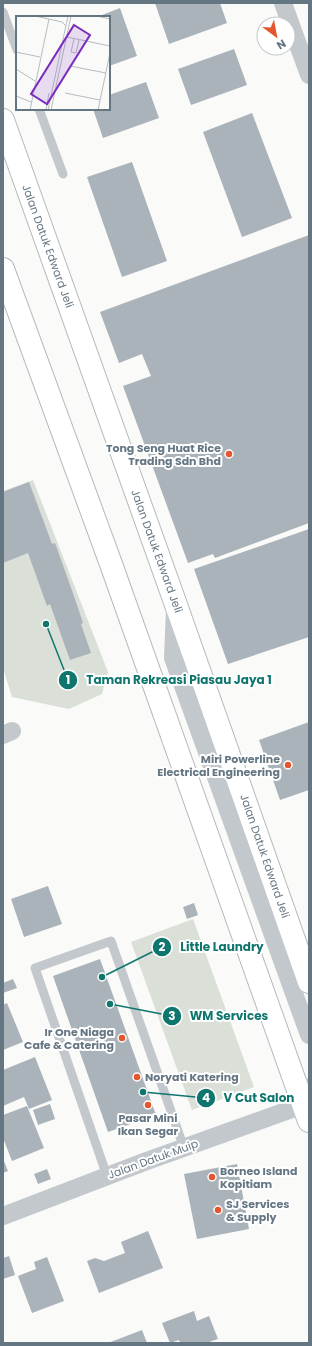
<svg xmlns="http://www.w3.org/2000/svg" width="312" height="1346" viewBox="0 0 312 1346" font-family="Poppins,sans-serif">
<rect width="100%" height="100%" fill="#fafaf8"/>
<path fill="#dadfd7" d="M 33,480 L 108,672 L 102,694 L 69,709 L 12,697 L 3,668 L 3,491 Z
M 193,919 L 254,1087 L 192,1110 L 131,942 Z"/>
<path fill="#aab3b9" d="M 155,3 L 220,3 L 227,23 L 169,44 Z
M 120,8 L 137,56 L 109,66 L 109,17 L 97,17 Z
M 234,49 L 247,85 L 191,105 L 178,69 Z
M 146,82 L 159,118 L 103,138 L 93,109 L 109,109 L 109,95 Z
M 252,113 L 292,218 L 242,237 L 203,132 Z
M 132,162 L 167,261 L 122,277 L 87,177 Z
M 309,235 L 309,523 L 215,558 L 213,554 L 188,563 L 123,386 L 151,376 L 142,354 L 119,363 L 100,312 Z
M 29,482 L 52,544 L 55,543 L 74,596 L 83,623 L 81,624 L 91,653 L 70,660 L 50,604 L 47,606 L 28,553 L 3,563 L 3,492 Z
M 309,529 L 309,637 L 228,664 L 194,569 Z
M 309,722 L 309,790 L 280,800 L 259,740 Z
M 48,886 L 62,924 L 24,937 L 11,899 Z
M 194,903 L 198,915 L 187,919 L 183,907 Z
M 100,959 L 156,1115 L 108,1132 L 53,976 Z
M 13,979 L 17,988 L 3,993 L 3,983 Z
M 7,1003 L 23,1042 L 3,1050 L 3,1005 Z
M 35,1057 L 52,1100 L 29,1109 L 24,1097 L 3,1106 L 3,1070 Z
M 50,1104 L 55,1119 L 38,1125 L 33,1110 Z
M 27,1106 L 44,1148 L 12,1161 L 3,1138 L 3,1115 Z
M 3,1159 L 8,1171 L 3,1173 Z
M 237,1164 L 249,1229 L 197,1239 L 184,1174 Z
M 47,1169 L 51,1179 L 38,1184 L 34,1174 Z
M 148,1231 L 163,1268 L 99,1293 L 87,1261 L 95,1258 L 104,1261 L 125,1253 L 121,1242 Z
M 9,1256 L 15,1275 L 3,1279 L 3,1258 Z
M 47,1257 L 64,1301 L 32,1313 L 18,1276 L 36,1269 L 34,1262 Z
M 194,1311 L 197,1321 L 209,1316 L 218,1339 L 206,1343 L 180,1343 L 179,1340 L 170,1343 L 162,1323 Z
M 142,1330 L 147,1343 L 108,1343 Z"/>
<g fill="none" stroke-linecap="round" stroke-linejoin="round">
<g stroke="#b3babf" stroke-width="24">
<path id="secondary" d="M 3,120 L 175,602 L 309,982
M 3,269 L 111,564 L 309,1121"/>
</g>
<path stroke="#c3c8cc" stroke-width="9" d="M 3,12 L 17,50
M 39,109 L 63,174
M 107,1176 L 35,968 L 111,941 L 184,1148"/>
<path stroke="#c3c8cc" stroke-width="18" d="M 283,3 L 309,75
M 175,609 L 173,658 L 309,1035
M 3,735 L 12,731
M 3,1216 L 144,1162 L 303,1105 L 309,1087"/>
<use href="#secondary" stroke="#fff" stroke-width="22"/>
</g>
<g fill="#e4572e" stroke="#fff" stroke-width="1.5">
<circle cx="229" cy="454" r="4"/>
<circle cx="288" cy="765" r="4"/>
<circle cx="122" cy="1038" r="4"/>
<circle cx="137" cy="1077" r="4"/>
<circle cx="148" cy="1105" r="4"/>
<circle cx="212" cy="1177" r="4"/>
<circle cx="218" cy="1210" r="4"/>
</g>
<g text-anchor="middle" stroke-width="4" stroke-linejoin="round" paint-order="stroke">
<g font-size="11" fill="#657683" stroke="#fff">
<text transform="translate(48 246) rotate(70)" y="4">Jalan Datuk Edward Jeli</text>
<text transform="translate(157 551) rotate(70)" y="4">Jalan Datuk Edward Jeli</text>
<text transform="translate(265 856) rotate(71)" y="4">Jalan Datuk Edward Jeli</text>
<text transform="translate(153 1159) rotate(-20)" y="4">Jalan Datuk Muip</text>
</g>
<g font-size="11" font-weight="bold" fill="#657683" stroke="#fff" text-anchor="end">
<text x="221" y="452">Tong Seng Huat Rice<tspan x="221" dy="13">Trading Sdn Bhd</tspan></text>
<text x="280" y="763">Miri Powerline<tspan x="280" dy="13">Electrical Engineering</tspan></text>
<text x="114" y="1036">Ir One Niaga<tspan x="114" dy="13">Cafe &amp; Catering</tspan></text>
<text x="145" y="1081" text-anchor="start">Noryati Katering</text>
<text x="148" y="1122" text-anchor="middle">Pasar Mini<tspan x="148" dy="13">Ikan Segar</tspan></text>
<text x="220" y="1175" text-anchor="start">Borneo Island<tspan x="220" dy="13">Kopitiam</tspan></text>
<text x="226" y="1208" text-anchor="start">SJ Services<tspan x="226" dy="13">&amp; Supply</tspan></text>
</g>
</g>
<g transform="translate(16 16)">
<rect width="94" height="94" fill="#fafaf8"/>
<path fill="none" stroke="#b5bdc2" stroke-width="1" d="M 19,0 L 46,6 L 50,10M 81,0 L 94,3M 51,21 L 94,30M 58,23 L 55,36 L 60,37 L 63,24M 0,36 L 24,41M 54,50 L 90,57M 0,53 L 19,65M 49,77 L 84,84M 0,80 L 15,86M 14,94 L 33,3M 30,94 L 33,77M 32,94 L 52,0M 35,94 L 55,0M 82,94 L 94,37"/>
<path fill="#7b2cbf" fill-opacity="0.15" stroke="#7b2cbf" stroke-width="2" d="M 58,9 L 74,19 L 31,88 L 15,78 Z"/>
<rect width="94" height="94" fill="none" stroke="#657683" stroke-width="2"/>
</g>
<path fill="none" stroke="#0f766e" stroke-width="1.5" d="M46 624L68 680M102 977L162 947M110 1004L172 1016M143 1092L206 1098"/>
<g fill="#0f766e" stroke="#fff" stroke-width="1.5">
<circle cx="46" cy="624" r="4"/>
<circle cx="102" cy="977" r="4"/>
<circle cx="110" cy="1004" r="4"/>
<circle cx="143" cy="1092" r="4"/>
<circle cx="68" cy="680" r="10"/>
<circle cx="162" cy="947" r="10"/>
<circle cx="172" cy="1016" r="10"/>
<circle cx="206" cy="1098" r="10"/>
</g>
<g font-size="12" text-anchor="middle" font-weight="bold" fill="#fff">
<text x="68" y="684">1</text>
<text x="162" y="951">2</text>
<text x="172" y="1020">3</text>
<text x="206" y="1102">4</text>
</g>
<g font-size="12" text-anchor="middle" font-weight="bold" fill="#0f766e" stroke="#fff" stroke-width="4" stroke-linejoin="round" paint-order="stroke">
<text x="179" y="684">Taman Rekreasi Piasau Jaya 1</text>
<text x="222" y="951">Little Laundry</text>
<text x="229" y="1020">WM Services</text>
<text x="259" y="1102">V Cut Salon</text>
</g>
<rect width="312" height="1346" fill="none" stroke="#657683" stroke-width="8"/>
<g transform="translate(276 36) rotate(148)"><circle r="19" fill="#ffffff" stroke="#c1c8cd"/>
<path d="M0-3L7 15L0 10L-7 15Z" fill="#e4572e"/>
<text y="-6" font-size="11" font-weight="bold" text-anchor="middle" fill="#657683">N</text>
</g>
</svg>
